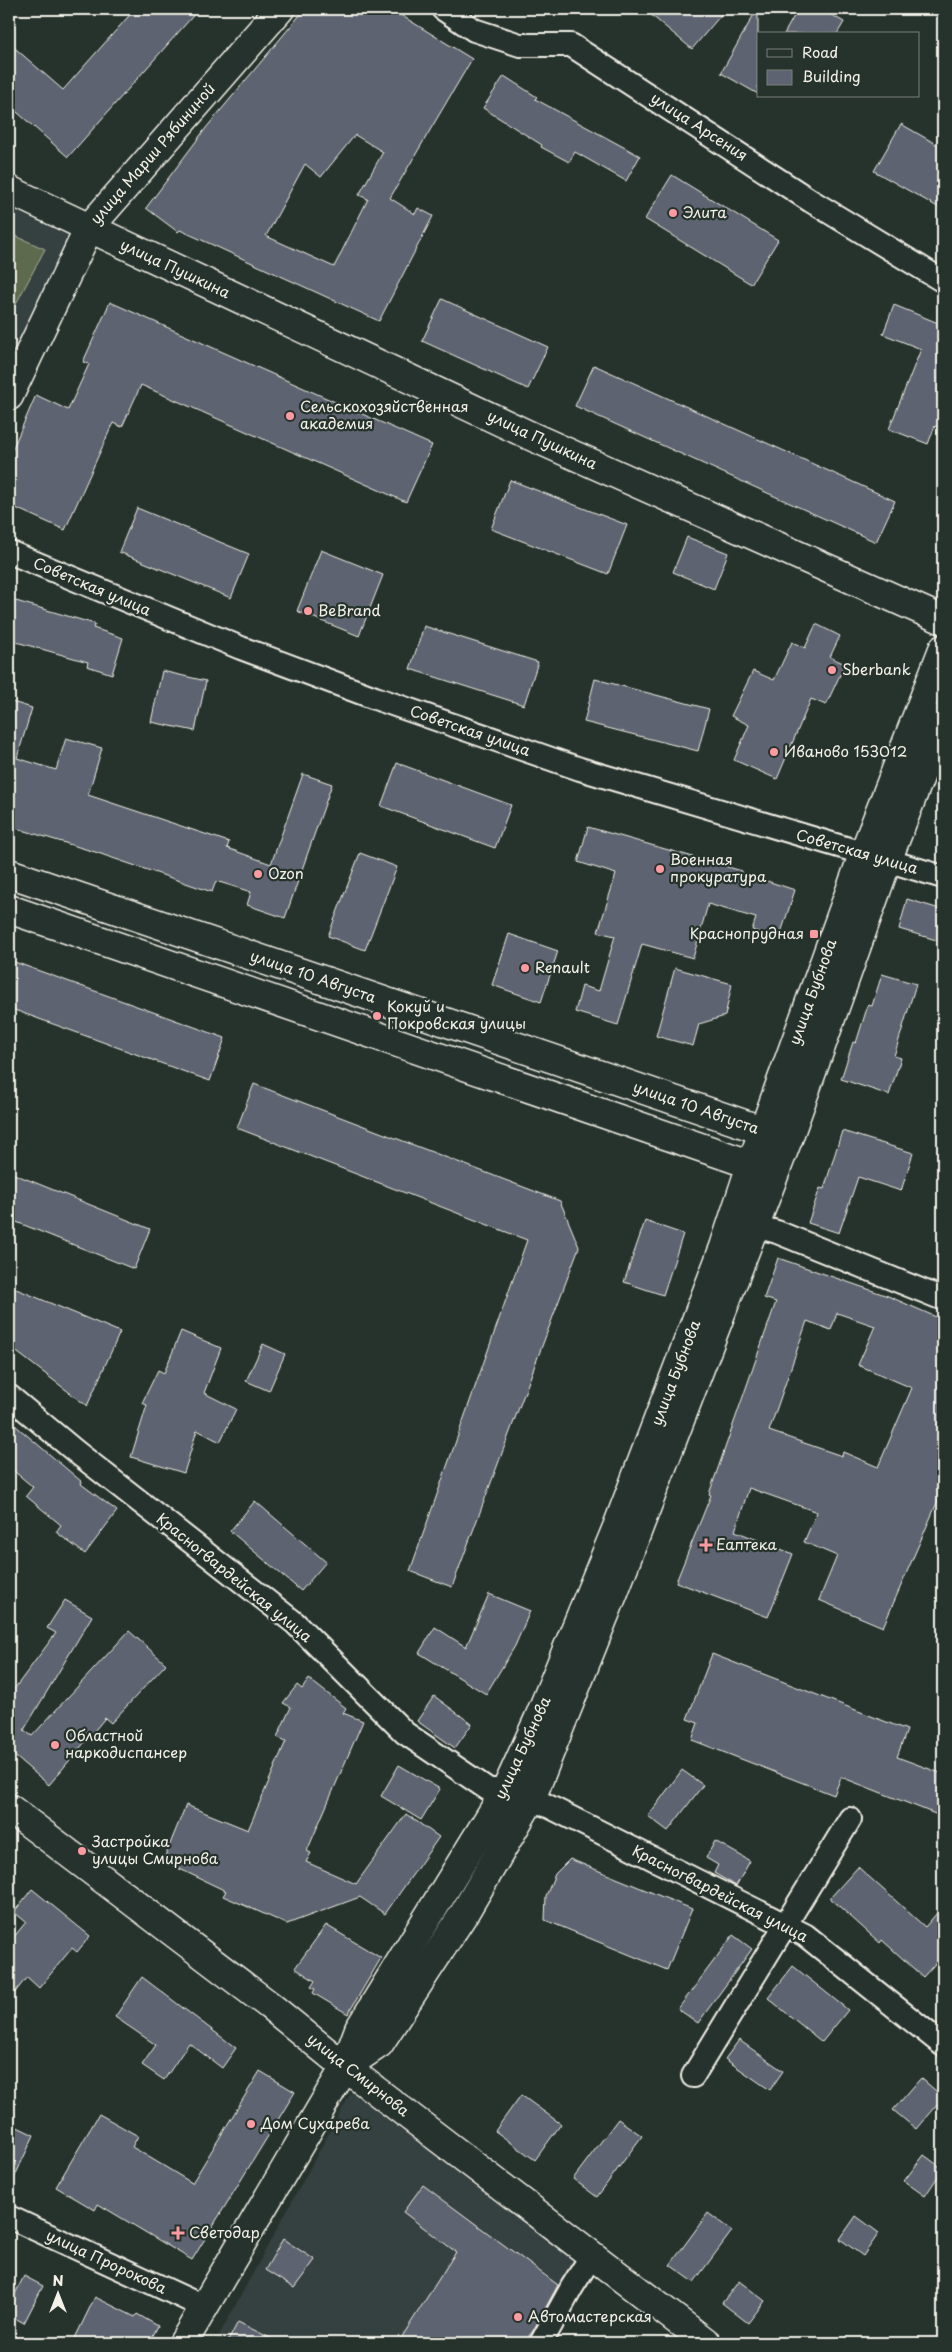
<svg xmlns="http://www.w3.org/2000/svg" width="952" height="2352" viewBox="0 0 952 2352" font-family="'Playpen Sans',sans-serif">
<rect width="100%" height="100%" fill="#26332d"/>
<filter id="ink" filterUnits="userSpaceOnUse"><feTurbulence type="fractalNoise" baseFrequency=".02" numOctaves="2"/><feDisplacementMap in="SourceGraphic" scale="10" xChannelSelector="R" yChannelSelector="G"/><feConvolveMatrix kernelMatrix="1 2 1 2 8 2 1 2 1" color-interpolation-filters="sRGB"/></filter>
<g filter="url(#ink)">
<path fill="#364141" d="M 9,208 L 54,227 L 80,231 L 9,373 Z
M 352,2091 L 594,2270 L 541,2343 L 215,2343 Z"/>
<path fill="#5d6b4d" stroke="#a8ae9a" d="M 9,233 L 45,249 L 9,317 Z"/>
<path fill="#5d6370" stroke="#f4f1e8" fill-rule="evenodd" d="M 135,9 L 199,9 L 68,157 L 9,105 L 9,43 L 63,90 Z
M 305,9 L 391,9 L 472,59 L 390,198 L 415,214 L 418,208 L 433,216 L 379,321 L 180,230 L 178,232 L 146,208 L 206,128 ZM 355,135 L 383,152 L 359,195 L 368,199 L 334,267 L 266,236 L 305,164 L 321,177 Z
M 644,9 L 726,9 L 692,49 Z
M 757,9 L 758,9 L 758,94 L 721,73 Z
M 798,9 L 821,9 L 844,22 L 837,34 L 784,34 Z
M 504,76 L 537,97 L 535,99 L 640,156 L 626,181 L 575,152 L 569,162 L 541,147 L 542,145 L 483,108 Z
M 901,124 L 943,148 L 943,210 L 874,171 Z
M 672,175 L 778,240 L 751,284 L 645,219 Z
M 442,299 L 548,347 L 528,389 L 422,341 Z
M 110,302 L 432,445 L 406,502 L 141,385 L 122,427 L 113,423 L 65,530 L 9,505 L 9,457 L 36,395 L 68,410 L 89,364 L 83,362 Z
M 894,305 L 943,325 L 943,429 L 935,426 L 928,444 L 889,429 L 921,349 L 883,334 Z
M 594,365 L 895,501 L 876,542 L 575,406 Z
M 510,480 L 627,525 L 608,574 L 491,529 Z
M 137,508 L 249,554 L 231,598 L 119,552 Z
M 687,537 L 728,553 L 714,589 L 673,572 Z
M 321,550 L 383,575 L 359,636 L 297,611 Z
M 9,599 L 95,624 L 93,628 L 123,638 L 112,674 L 87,666 L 88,662 L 9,640 Z
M 816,624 L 840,636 L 830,657 L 845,664 L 826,705 L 811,699 L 777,779 L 734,760 L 749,725 L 731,716 L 753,671 L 774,680 L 792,642 L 805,648 Z
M 424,626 L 538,662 L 524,705 L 410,669 Z
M 162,671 L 206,681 L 195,731 L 151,722 Z
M 595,679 L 709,709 L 698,751 L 584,722 Z
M 9,701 L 32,708 L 17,758 L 56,770 L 66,738 L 102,748 L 88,795 L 229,842 L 227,848 L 271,864 L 303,774 L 332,784 L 285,918 L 247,905 L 251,892 L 216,881 L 212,892 L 95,852 L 9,826 Z
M 397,763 L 511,805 L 495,848 L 381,806 Z
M 588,827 L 742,871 L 742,873 L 795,890 L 779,939 L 752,930 L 756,918 L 708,904 L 693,958 L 642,944 L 618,1025 L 575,1012 L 582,986 L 599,991 L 615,936 L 598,932 L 616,874 L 578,862 Z
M 360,853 L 397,867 L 365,950 L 328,936 Z
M 907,899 L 943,910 L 943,942 L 899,929 Z
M 509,934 L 558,951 L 541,1002 L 492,985 Z
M 9,960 L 225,1038 L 210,1081 L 9,1008 Z
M 675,968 L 732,984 L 725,1016 L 699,1024 L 693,1046 L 656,1036 Z
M 882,974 L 916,984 L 894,1056 L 901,1058 L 889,1095 L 841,1079 L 853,1042 L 856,1043 L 868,1005 L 872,1006 Z
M 254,1084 L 560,1201 L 579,1247 L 452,1587 L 410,1571 L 527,1240 L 237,1128 Z
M 842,1131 L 913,1153 L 901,1191 L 858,1177 L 839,1233 L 808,1223 L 820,1188 L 824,1189 Z
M 9,1172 L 150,1229 L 134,1269 L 9,1219 Z
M 645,1221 L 683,1234 L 663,1295 L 624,1282 Z
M 778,1258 L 888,1296 L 943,1320 L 943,1489 L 883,1627 L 819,1600 L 837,1556 L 804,1542 L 817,1512 L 749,1488 L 735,1531 L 793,1554 L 768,1617 L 676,1582 L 711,1495 L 709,1494 L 776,1302 L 764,1298 ZM 837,1313 L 875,1326 L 858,1365 L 912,1388 L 878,1467 L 843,1452 L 842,1456 L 769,1431 L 807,1321 L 831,1330 Z
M 9,1286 L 120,1332 L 87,1406 L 9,1346 Z
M 181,1331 L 221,1348 L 204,1393 L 236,1409 L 220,1442 L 197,1430 L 184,1473 L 131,1457 L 147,1405 L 142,1403 L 158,1370 L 164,1373 Z
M 263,1344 L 285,1354 L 269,1391 L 246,1381 Z
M 9,1420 L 82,1482 L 81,1484 L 117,1511 L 85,1554 L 56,1532 L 61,1525 L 26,1496 L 33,1487 L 9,1467 Z
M 255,1501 L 326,1562 L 301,1591 L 230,1531 Z
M 489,1594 L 530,1611 L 515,1646 L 486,1694 L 419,1653 L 435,1627 L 466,1647 Z
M 65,1600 L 92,1616 L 24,1730 L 32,1736 L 129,1631 L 166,1664 L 111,1723 L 105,1718 L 49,1785 L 11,1753 L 9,1757 L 9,1696 L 56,1633 L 47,1628 Z
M 712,1654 L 907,1730 L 897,1757 L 943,1774 L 943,1817 L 841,1777 L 834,1795 L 692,1740 L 698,1723 L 687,1719 Z
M 309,1679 L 346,1708 L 343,1713 L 363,1721 L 307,1851 L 311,1853 L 306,1862 L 356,1884 L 406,1814 L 439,1837 L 385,1914 L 360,1897 L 287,1924 L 223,1896 L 226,1891 L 163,1861 L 186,1805 L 248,1830 L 286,1741 L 277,1737 L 291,1707 L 283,1703 L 297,1685 L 302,1689 Z
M 434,1696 L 472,1724 L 455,1748 L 417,1721 Z
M 399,1765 L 440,1789 L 421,1820 L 381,1796 Z
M 682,1770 L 703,1785 L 668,1831 L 648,1816 Z
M 715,1841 L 750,1861 L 736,1886 L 714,1873 L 718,1865 L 706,1858 Z
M 570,1859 L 692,1909 L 667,1970 L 545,1920 L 546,1896 L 555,1874 Z
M 858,1867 L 925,1927 L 943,1906 L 943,1955 L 923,1977 L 882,1940 L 880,1943 L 830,1898 Z
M 32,1889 L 90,1936 L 77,1952 L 72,1948 L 39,1988 L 27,1977 L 9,2000 L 9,1943 L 26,1922 L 14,1912 Z
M 326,1925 L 381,1958 L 348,2014 L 313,1993 L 315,1989 L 311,1987 L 315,1981 L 295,1968 Z
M 733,1935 L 752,1949 L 698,2023 L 678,2009 Z
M 793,1966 L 848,2010 L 822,2042 L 768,1998 Z
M 142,1977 L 236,2048 L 222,2068 L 189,2043 L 164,2080 L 142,2065 L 156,2045 L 115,2017 Z
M 739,2040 L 783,2071 L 770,2090 L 725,2059 Z
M 260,2071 L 295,2092 L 192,2260 L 98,2204 L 95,2210 L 56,2187 L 99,2114 L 138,2136 L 132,2147 L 192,2183 Z
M 921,2078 L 943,2097 L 916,2129 L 893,2110 Z
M 521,2095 L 561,2124 L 535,2160 L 495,2131 Z
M 618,2119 L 642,2136 L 597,2197 L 573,2179 Z
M 9,2123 L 34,2135 L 9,2189 Z
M 924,2155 L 943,2169 L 925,2196 L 904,2181 Z
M 423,2185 L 558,2285 L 533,2331 L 523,2343 L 398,2343 L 456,2252 L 403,2212 Z
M 708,2213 L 732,2231 L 694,2282 L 670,2265 Z
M 856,2216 L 879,2233 L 863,2256 L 840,2239 Z
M 283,2239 L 315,2260 L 294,2288 L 265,2270 Z
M 24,2276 L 43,2286 L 24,2323 L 9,2315 L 9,2306 Z
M 739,2281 L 765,2301 L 748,2323 L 722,2303 Z
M 95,2297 L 135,2317 L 137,2314 L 158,2326 L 149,2343 L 86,2343 L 75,2338 Z
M 238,2322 L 280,2343 L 227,2343 Z"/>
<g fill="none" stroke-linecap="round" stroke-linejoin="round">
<g stroke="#f4f1e8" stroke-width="26">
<path id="minor" d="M 443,9 L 474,30 L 520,45 L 571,45 L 811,201 L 943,281
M 9,552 L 241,648 L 375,698 L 580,769 L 943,877
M 755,1226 L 777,1232 L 943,1299
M 9,1396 L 75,1451 L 295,1623 L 405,1733 L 489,1790 L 506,1790 L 546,1805 L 805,1935 L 943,2045
M 693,2076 L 850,1819
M 9,2217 L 204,2307
M 541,2343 L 572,2287 L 592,2255"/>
</g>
<g stroke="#f4f1e8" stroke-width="31">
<path id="tertiary" d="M 9,190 L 533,437 L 943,620
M 9,396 L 89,228 L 280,9"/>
</g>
<g stroke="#f4f1e8" stroke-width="31">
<path id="secondary" d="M 9,909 L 767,1170
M 788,1139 L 887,861 L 943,718
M 9,1808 L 269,2005 L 345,2067 L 707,2343
M 345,2067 L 359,2029 L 506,1790 L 538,1720 L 617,1527 L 724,1247 L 751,1165 L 863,855 L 943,649"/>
</g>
<g stroke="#f4f1e8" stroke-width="31">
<path id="trunk" d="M 9,873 L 788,1139 L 614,1592 L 531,1799 L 465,1912 L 379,2044 L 345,2067 L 183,2343"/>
</g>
<use href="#minor" stroke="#26332d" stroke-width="22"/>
<use href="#tertiary" stroke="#26332d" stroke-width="28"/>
<use href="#secondary" stroke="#26332d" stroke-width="28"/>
<use href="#trunk" stroke="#26332d" stroke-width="28"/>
</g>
</g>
<g fill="#ff9aa2" stroke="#26332d" stroke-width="2">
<circle cx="673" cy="213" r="5"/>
<circle cx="290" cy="416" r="5"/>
<circle cx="308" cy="611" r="5"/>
<circle cx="832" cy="670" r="5"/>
<circle cx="774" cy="752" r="5"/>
<circle cx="660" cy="869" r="5"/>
<circle cx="258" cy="874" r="5"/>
<rect x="809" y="929" width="10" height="10" rx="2.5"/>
<circle cx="525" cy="968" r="5"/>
<circle cx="377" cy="1016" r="5"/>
<path d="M703.5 1537.5h5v5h5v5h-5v5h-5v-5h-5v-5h5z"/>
<circle cx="55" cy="1745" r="5"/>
<circle cx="82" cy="1851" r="5"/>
<circle cx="251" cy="2124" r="5"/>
<path d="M175.5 2225.5h5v5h5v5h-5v5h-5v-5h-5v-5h5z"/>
<circle cx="518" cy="2317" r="5"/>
</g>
<g text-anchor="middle" stroke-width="4.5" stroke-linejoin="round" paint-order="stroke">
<g font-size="15" fill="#f4f1e8" stroke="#26332d">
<text transform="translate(699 127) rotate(33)" y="5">улица Арсения</text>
<text transform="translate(153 154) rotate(-49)" y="5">улица Марии Рябининой</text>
<text transform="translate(175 269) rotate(25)" y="5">улица Пушкина</text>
<text transform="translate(542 440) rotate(25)" y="5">улица Пушкина</text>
<text transform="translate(92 587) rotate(23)" y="5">Советская улица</text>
<text transform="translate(470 731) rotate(19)" y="5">Советская улица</text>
<text transform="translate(857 852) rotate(16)" y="5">Советская улица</text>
<text transform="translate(313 977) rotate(19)" y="5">улица 10 Августа</text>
<text transform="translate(813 992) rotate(-70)" y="5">улица Бубнова</text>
<text transform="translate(696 1108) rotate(19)" y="5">улица 10 Августа</text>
<text transform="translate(676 1373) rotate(-69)" y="5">улица Бубнова</text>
<text transform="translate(234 1578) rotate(39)" y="5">Красногвардейская улица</text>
<text transform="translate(523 1748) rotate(-65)" y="5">улица Бубнова</text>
<text transform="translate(720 1894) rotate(27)" y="5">Красногвардейская улица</text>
<text transform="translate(358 2075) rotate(38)" y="5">улица Смирнова</text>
<text transform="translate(106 2262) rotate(25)" y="5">улица Пророкова</text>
</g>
<g font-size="15" fill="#f4f1e8" stroke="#26332d" text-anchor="start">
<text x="683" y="218">Элита</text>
<text x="300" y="412">Сельскохозяйственная<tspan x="300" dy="17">академия</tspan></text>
<text x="318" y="616">BeBrand</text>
<text x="842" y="675">Sberbank</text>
<text x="784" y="757">Иваново 153012</text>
<text x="670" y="865">Военная<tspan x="670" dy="17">прокуратура</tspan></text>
<text x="268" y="879">Ozon</text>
<text x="804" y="939" text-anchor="end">Краснопрудная</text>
<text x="535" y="973">Renault</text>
<text x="387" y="1012">Кокуй и<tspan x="387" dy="17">Покровская улицы</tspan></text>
<text x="716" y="1550">Еаптека</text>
<text x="65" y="1741">Областной<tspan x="65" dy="17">наркодиспансер</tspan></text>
<text x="92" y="1847">Застройка<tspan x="92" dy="17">улицы Смирнова</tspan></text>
<text x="261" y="2129">Дом Сухарева</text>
<text x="189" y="2238">Светодар</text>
<text x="528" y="2322">Автомастерская</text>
</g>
</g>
<rect width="952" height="2352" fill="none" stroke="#26332d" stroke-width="30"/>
<rect x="15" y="15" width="922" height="2322" fill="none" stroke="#f4f1e8" stroke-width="2" filter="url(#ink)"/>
<rect x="757" y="32" width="162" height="65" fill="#26332d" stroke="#787f78"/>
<rect x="767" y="49" width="25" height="8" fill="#26332d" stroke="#787f78"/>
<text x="802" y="58" font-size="15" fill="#f4f1e8">Road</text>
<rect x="767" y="70" width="25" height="15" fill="#5d6370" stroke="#787f78"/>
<text x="802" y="82" font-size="15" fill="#f4f1e8">Building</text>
<g transform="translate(58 2294)" stroke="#26332d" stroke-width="4" paint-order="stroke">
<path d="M0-4L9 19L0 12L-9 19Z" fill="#f4f1e8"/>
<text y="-8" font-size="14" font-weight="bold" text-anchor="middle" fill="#f4f1e8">N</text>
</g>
</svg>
